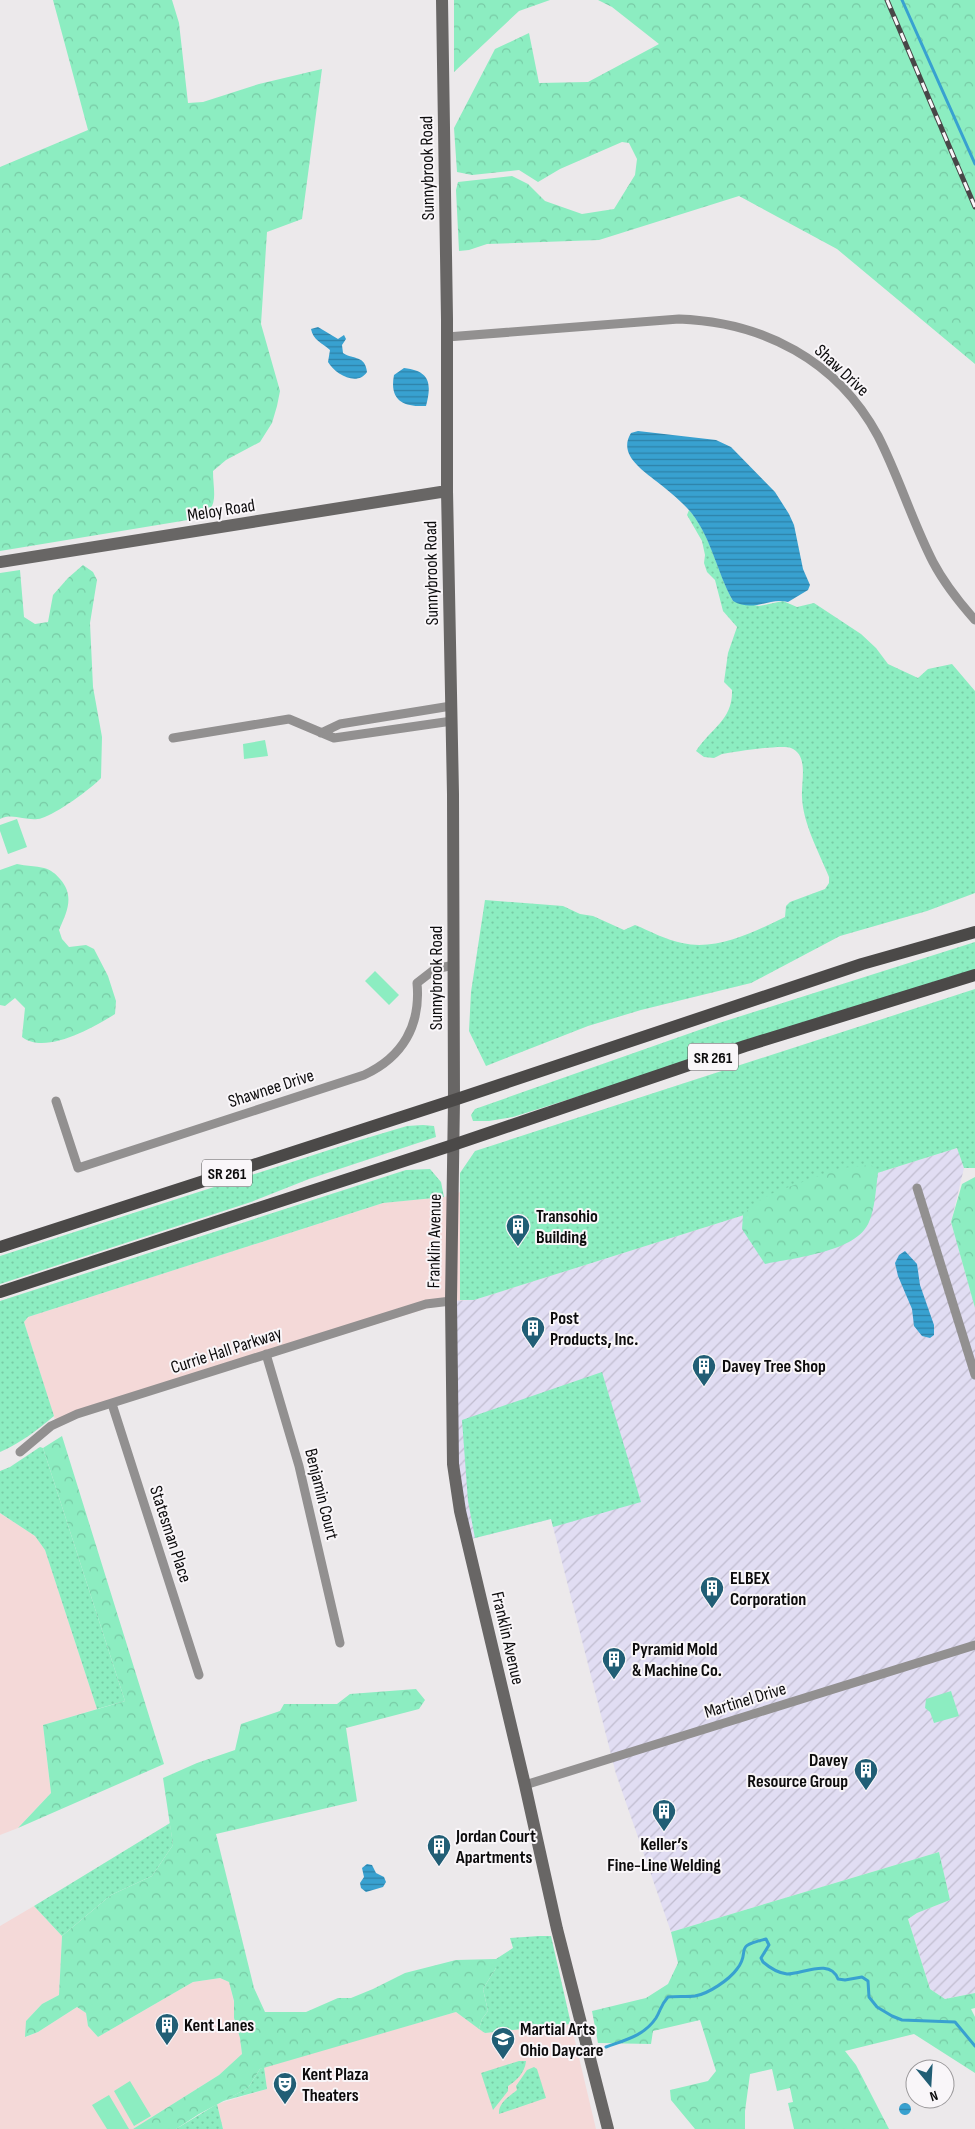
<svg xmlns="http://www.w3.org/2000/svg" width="975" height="2129" viewBox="0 0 975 2129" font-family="'Sofia Sans Condensed',sans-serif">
<defs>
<pattern id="industrial-furrows" width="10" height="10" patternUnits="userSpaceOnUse" patternTransform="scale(1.25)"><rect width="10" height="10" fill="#e1ddf3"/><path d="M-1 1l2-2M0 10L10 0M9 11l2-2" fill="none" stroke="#c0bccf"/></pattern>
<pattern id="grass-dots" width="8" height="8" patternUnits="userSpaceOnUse" patternTransform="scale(1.25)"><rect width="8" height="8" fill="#8cedc1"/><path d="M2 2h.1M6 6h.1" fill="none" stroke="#78caa5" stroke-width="1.8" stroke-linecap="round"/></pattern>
<pattern id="forest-crowns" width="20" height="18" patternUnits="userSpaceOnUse" patternTransform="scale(1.25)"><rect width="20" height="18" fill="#8cedc1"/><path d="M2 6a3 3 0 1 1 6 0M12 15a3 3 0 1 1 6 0" fill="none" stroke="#78caa5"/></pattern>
<pattern id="water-rules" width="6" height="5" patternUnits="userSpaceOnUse" patternTransform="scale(1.25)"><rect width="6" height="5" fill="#38a1d0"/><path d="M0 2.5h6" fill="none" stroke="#2e81a7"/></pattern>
</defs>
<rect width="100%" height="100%" fill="#ece9eb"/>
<path fill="#f4d9d8" d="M 466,1189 L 474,1300 L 451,1301 L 56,1423 L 24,1322 L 28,1317 L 383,1203 L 452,1196 Z
M 0,1513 L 35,1536 L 45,1550 L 97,1709 L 43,1725 L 51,1793 L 18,1828 L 0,1835 Z
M 34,1906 L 62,1936 L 59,1995 L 42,2004 L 26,2021 L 26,2037 L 38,2032 L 77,2007 L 86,2013 L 88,2026 L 98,2037 L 193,1982 L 220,1978 L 229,1982 L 234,2002 L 234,2018 L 240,2038 L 242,2054 L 239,2058 L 219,2075 L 133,2129 L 0,2129 L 0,1926 Z
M 456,2012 L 485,2033 L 571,2024 L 596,2129 L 223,2129 L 217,2104 L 267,2089 L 264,2067 Z"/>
<path fill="url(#industrial-furrows)" d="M 957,1148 L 964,1168 L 951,1222 L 975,1308 L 975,1993 L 945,1999 L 930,1989 L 908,1919 L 917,1913 L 950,1900 L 939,1852 L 671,1932 L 616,1774 L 551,1519 L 467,1540 L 460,1511 L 451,1301 L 474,1300 Z"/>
<path fill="url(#grass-dots)" d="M 689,510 C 711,535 717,572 733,601 L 759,606 L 783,601 L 797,607 L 814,603 L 861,634 L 876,648 L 888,664 L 918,678 L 928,669 L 952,664 L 975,691 L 975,893 L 927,911 L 840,936 L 751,983 L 641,1010 L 588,1026 L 486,1066 L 469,1031 L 471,992 L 485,900 L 563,906 L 580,914 L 593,916 L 624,930 L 635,925 C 650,931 666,940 682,943 C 717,951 754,932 785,917 L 786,906 L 790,902 L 825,889 L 829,883 L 829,877 C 819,852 803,824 802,797 C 801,782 809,755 791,748 C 782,744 734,752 722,754 L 714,758 L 704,757 L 696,751 C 711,728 733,720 732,690 L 724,682 L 728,653 L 737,627 L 723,611 L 715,580 L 707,572 L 704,563 L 705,555 L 702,541 L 687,515 Z
M 975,942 L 975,971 L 513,1117 L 489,1121 L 473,1121 L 471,1115 L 475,1109 L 719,1023 Z
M 975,989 L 975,1168 L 964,1168 L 957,1148 L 474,1300 L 460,1300 L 460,1173 L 475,1151 Z
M 423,1125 L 434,1126 L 436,1137 L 309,1179 L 251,1202 L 0,1284 L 0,1256 L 360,1140 L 407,1126 Z
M 430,1169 L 441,1182 L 444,1197 L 383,1203 L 28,1317 L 24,1322 L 54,1416 C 37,1430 21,1443 0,1452 L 0,1301 L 406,1170 Z
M 602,1372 L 641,1502 L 553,1527 L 551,1519 L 475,1538 L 468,1501 L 462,1420 Z
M 40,1447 L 43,1448 L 125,1701 L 97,1709 L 45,1550 L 35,1536 L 0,1513 L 0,1471 L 10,1467 Z
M 170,1823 L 173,1845 L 152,1876 L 111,1895 L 62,1936 L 34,1906 Z
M 539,1936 L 551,1936 L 571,2024 L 485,2033 L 479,2029 L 482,2019 L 488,2011 L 483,1989 L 496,1968 L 496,1959 L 513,1948 L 510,1938 Z
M 519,2061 L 526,2061 C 525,2073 516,2081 508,2086 L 508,2091 L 493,2110 L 481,2073 Z
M 264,2067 L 267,2089 L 223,2101 L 248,2088 L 260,2069 Z
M 534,2067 L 537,2069 L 546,2098 L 499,2114 C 498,2103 510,2096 517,2090 L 516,2086 L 527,2070 Z
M 217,2104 L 223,2129 L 176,2129 Z"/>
<path fill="url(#forest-crowns)" d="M 53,0 L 172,0 L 179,23 L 188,103 L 203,102 L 259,84 L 322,69 L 302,219 L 267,232 L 261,324 L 280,391 L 277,406 L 272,423 L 260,442 L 226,460 L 213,471 C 213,492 220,507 200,518 L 0,551 L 0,167 L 88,130 Z
M 454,0 L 550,0 L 519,11 L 454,72 Z
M 598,0 L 975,0 L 975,364 L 837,249 L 739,196 L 599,240 L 487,244 L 469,250 L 459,251 L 456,190 L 458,182 L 512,176 L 528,184 L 545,201 L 582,214 L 614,209 L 635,175 L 637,159 L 629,143 L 622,142 L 560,169 L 538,182 L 519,170 L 472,175 L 457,172 L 454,128 L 495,49 L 529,33 L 539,83 L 588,82 L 659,44 L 612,7 Z
M 83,565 L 93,572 L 97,580 L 90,623 L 93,687 L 102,737 L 101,778 C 91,789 56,814 42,818 C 28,823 14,812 0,819 L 0,573 L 20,570 L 24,617 L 35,624 L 48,622 L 53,595 L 68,578 Z
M 17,864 C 26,866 36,866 44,868 C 51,870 56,874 60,879 C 75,896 67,912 59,930 L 62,939 L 69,947 L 86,945 L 94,949 L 108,976 L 116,1001 L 115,1014 C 93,1028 45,1055 22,1037 L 25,1008 L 15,998 L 5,1006 L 0,1005 L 0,870 Z
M 871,1165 L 878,1173 C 876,1187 875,1209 869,1222 C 857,1252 793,1258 765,1264 L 742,1229 L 743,1215 L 755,1203 L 775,1192 L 841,1168 Z
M 975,1177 L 975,1308 L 951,1222 L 962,1184 Z
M 62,1436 L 164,1764 L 18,1828 L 51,1793 L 43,1725 L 125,1701 L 43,1448 Z
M 416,1689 L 425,1700 L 419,1709 L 346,1728 L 357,1801 L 216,1834 L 254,1988 L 265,2012 L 306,2012 L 338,1998 L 351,1998 L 373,1989 L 405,1973 L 456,1960 L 496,1959 L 496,1968 L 483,1989 L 488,2011 L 482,2019 L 479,2029 L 456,2012 L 260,2069 L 248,2088 L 199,2114 L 176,2129 L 133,2129 L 219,2075 L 242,2054 L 240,2038 L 234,2018 L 234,2001 L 229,1982 L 220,1978 L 193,1982 L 98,2037 L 88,2026 L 86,2013 L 77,2007 L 38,2032 L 25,2037 L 26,2021 L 42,2004 L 59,1995 L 62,1936 L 111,1895 L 152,1876 L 173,1845 L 163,1778 L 197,1763 L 235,1750 L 241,1724 L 280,1711 L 284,1704 L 337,1704 L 350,1694 Z
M 939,1852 L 950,1900 L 917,1913 L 908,1919 L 930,1989 L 945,1999 L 975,1993 L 975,2008 L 971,2009 L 975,2017 L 975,2073 L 914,2034 L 845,2051 L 856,2065 L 889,2129 L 794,2129 L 788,2103 L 793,2102 L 790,2088 L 777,2091 L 772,2069 L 750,2074 L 745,2111 L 745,2129 L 695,2129 L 671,2100 L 670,2090 L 708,2081 L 716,2071 L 700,2020 L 653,2031 L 651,2044 L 598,2043 L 592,2011 L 646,1998 L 668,1984 L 678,1963 L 671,1932 Z"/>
<path fill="#8cedc1" d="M 265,740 L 268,756 L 244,759 L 243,744 Z
M 17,819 L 27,847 L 8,854 L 0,831 L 0,825 Z
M 375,971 L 399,995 L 389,1005 L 365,981 Z
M 951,1691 L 959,1716 L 934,1723 L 930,1712 L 925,1708 L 926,1699 Z
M 130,2081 L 151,2116 L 134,2126 L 114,2091 Z
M 109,2095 L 129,2129 L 107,2129 L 92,2105 Z"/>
<path fill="url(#water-rules)" d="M 318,327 L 338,339 L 344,335 L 346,339 L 342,345 L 343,353 C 354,360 365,355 367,372 C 357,387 335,374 328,362 L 330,350 C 322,343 313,340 311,329 Z
M 404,368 C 430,371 432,383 426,406 C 404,407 389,401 394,375 Z
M 638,431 L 716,440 L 731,447 L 775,492 L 789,514 L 794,525 L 803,569 L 810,585 L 808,590 L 788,602 C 769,597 754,613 733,601 C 715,569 710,528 682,503 C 674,495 665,488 656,481 C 641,469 618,454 631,433 Z
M 905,1251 L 917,1264 L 920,1285 L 934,1325 L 934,1335 L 930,1338 L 922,1336 L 914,1326 L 912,1309 L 898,1276 L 895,1263 L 899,1255 Z
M 367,1864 L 372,1865 L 376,1873 L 384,1877 L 386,1882 L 383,1887 L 366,1892 L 361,1888 L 360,1883 L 364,1877 L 362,1868 Z
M899 2109a6 6 0 1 1 12 0a6 6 0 1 1-12 0Z"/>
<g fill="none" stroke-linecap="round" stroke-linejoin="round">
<path stroke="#38a1d0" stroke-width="3" d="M 902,0 L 975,164
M 606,2047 C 625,2040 644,2036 656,2018 C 661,2010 660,2006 668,1997 C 677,1996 686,1997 695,1996 C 708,1994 729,1980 737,1969 C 752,1950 731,1947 766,1939 L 769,1945 L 761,1958 L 763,1962 C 770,1968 778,1973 787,1974 C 803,1974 830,1958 838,1979 L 845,1980 L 862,1977 L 868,1981 L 869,1997 L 877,2007 L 892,2016 L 902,2020 L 955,2022 L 975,2046"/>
<path stroke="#929090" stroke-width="9" d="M 447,337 L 679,319 C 763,322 837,360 878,436 C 899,477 912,521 933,562 C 944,583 959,602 975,620
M 321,733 L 340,724 L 451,706
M 173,738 L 289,719 L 334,738 L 452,721
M 56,1101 L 78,1168 L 364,1075 C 403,1057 421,1025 417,983 L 435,969 L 454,965
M 917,1188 L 975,1375
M 266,1354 L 299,1466 L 340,1643
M 112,1404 L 199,1675
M 20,1452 L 51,1426 L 77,1414 L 426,1304 L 451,1301
M 525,1785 L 975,1645"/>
<path stroke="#686665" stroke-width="12" d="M 442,0 L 447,319 L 447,491 L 453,794 L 454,1100 L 451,1301 L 453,1464 L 460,1511 L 525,1785 L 557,1929 L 608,2129
M 0,562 L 447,491"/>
<path stroke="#4b4948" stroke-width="12" d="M 0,1247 L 454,1100 L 862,964 L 975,932
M 0,1292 L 453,1145 L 745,1046 L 975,975"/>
<g stroke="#484748" stroke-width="5">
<path id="rail" d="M 887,0 L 975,207"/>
</g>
<use href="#rail" stroke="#f9f6f9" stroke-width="3" stroke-dasharray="9" stroke-linecap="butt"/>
</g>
<defs>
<g id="building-pin" transform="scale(1.25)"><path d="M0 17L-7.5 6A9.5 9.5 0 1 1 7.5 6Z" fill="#215e75" stroke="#f9f6f9"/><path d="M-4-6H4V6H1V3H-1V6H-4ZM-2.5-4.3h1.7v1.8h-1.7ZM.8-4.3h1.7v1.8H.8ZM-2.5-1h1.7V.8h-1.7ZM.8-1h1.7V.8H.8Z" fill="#fff"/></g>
<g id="school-pin" transform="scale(1.25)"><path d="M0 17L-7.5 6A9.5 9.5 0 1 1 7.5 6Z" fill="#215e75" stroke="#f9f6f9"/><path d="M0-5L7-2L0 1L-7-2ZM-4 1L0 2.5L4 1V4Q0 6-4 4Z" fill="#fff"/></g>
<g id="theatre-pin" transform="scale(1.25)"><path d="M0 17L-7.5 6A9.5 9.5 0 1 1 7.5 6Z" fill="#215e75" stroke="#f9f6f9"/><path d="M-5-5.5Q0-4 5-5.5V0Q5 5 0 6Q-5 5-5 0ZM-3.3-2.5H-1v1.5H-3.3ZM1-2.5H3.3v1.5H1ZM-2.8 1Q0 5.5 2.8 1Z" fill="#fff"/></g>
</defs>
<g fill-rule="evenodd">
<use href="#building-pin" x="518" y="1226"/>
<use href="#building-pin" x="533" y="1328"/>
<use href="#building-pin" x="704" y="1366"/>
<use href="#building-pin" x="712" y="1588"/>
<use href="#building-pin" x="614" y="1659"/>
<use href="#building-pin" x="866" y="1770"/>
<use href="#building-pin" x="664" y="1811"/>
<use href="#building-pin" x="439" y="1846"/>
<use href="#building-pin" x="167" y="2025"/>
<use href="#school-pin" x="503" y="2039"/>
<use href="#theatre-pin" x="285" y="2084"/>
</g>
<g text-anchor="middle" stroke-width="4" stroke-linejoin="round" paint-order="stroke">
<g fill="#f9f6f9" stroke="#535253" stroke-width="1">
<rect x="688" y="1043.5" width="50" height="27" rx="4"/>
<rect x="202" y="1159.5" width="50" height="27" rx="4"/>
</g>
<g font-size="16" font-weight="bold" fill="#0c0b0c">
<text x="713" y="1063">SR 261</text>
<text x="227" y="1179">SR 261</text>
</g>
<g font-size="18" fill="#0c0b0c" stroke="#f9f6f9">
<text transform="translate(427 168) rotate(-91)" y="6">Sunnybrook Road</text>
<text transform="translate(842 370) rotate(43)" y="6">Shaw Drive</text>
<text transform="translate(221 510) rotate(-9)" y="6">Meloy Road</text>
<text transform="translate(431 573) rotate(-91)" y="6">Sunnybrook Road</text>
<text transform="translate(436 978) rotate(-90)" y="6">Sunnybrook Road</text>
<text transform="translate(271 1088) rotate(-18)" y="6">Shawnee Drive</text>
<text transform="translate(434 1241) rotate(-89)" y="6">Franklin Avenue</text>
<text transform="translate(226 1350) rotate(-18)" y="6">Currie Hall Parkway</text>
<text transform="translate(322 1494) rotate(76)" y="6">Benjamin Court</text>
<text transform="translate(171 1534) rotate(72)" y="6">Statesman Place</text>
<text transform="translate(508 1638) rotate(77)" y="6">Franklin Avenue</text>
<text transform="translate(745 1700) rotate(-17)" y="6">Martinel Drive</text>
</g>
<g font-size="18" font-weight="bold" fill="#0c0b0c" stroke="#f9f6f9" text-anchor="start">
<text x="536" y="1222">Transohio<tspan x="536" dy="21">Building</tspan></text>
<text x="550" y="1324">Post<tspan x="550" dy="21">Products, Inc.</tspan></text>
<text x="722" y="1372">Davey Tree Shop</text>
<text x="730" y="1584">ELBEX<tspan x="730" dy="21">Corporation</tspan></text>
<text x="632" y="1655">Pyramid Mold<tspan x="632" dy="21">&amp; Machine Co.</tspan></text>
<text x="848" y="1766" text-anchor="end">Davey<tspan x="848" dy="21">Resource Group</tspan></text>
<text x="456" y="1842">Jordan Court<tspan x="456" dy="21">Apartments</tspan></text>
<text x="664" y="1850" text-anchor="middle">Keller’s<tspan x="664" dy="21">Fine-Line Welding</tspan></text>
<text x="184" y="2031">Kent Lanes</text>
<text x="520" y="2035">Martial Arts<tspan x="520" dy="21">Ohio Daycare</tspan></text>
<text x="302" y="2080">Kent Plaza<tspan x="302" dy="21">Theaters</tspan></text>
</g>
</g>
<g transform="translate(930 2084) rotate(162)"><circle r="24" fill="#f9f6f9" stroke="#9a989a"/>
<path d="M0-4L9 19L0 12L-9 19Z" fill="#215e75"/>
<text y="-8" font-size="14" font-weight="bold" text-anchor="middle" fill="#0c0b0c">N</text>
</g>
</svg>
